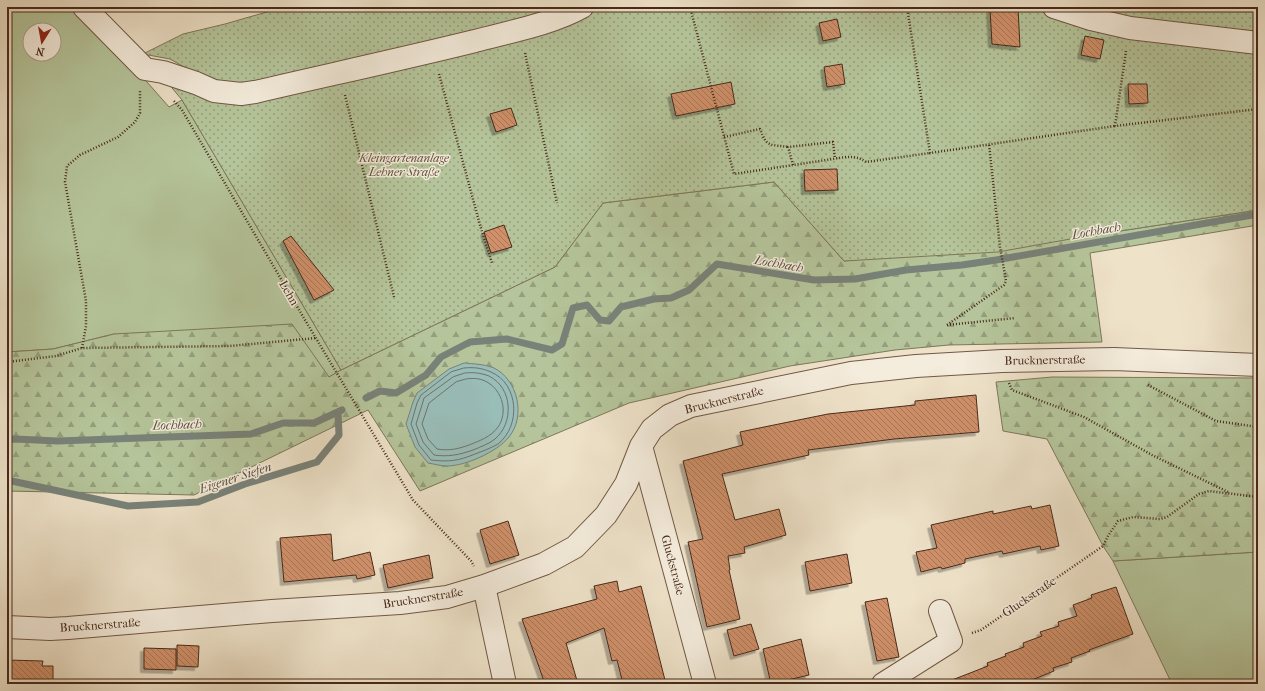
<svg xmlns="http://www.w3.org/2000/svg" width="1265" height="691" viewBox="0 0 1265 691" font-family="'IM FELL French Canon',serif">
<defs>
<pattern id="forest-firs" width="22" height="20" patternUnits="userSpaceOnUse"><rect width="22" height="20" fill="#b5c49a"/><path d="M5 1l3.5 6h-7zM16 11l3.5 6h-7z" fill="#959f7d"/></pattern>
<pattern id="garden-dots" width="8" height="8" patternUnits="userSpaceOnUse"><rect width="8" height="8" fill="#b5c49a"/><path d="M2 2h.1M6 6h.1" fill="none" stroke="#959f7d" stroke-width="1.8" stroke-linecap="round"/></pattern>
<pattern id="building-back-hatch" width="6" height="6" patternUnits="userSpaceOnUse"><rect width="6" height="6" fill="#cf906a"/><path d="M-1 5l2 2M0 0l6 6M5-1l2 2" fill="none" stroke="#aa7656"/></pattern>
<filter id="shadow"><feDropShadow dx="-3.5" dy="3.5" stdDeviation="0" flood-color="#0004"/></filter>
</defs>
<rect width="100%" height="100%" fill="#eee2c9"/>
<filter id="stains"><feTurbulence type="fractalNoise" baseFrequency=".005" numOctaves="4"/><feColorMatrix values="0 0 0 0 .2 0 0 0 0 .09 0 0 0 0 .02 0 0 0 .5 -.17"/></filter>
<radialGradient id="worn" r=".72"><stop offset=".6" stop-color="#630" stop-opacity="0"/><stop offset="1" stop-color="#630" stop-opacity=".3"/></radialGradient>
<path fill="#b5c49a" stroke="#7e775a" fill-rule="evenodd" d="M 23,7 L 72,7 L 140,74 L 169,107 L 182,100 L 341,370 L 329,377 L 114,334 L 53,349 L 7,352 L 7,12 ZM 30,30 L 54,30 L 54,54 L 30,54 Z
M 1258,552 L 1258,684 L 1172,684 L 1113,561 Z"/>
<path fill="url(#forest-firs)" stroke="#7e775a" d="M 774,182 L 844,261 L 1087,236 L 1258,210 L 1258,225 L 1090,253 L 1102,342 L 949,345 L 895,350 L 790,366 L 629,403 L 420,491 L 368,410 L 194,495 L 7,491 L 7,352 L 53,349 L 114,334 L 292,324 L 329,377 L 341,370 L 555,267 L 603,203 Z
M 1052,377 L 1258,378 L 1258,552 L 1113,561 L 1103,546 L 1047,439 L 1003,431 L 996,382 Z"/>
<path fill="url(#garden-dots)" stroke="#7e775a" d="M 284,7 L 1258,7 L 1258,210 L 1087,236 L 998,252 L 844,261 L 774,182 L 603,203 L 555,267 L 341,370 L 182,100 L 163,77 L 202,77 L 170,59 L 143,54 L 183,34 L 225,24 Z"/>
<path fill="#99bdb8" stroke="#798279" d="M 464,363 C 474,364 484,364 494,368 C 518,380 526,416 509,437 C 497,452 465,466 447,466 C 441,466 434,464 428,463 L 415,447 L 406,424 L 413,402 L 417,393 L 449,369 Z"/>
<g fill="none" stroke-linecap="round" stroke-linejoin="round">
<path stroke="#70746a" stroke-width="1" d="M 464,368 C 474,367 482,368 491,372 C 519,384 521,426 498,444 C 491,448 483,451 475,454 C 458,461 449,462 431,460 L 419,445 L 411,424 L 417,403 L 421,395 L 451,372 Z
M 465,373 C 473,372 481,373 489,376 C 513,388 514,423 495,439 C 489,444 480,447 473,450 C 459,455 448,457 434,455 L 423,442 L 416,424 L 422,405 L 424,398 L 453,377 Z
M 466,379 C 473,378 480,378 487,382 C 503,391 508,413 498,427 C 491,437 479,441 469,445 C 458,449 449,451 437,449 L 428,439 L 422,424 L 429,403 L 456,382 Z"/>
<path stroke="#798279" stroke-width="7" d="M 366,398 L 380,391 L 396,393 L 426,375 L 441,357 L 470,342 L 507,339 L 552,350 L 562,344 L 573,308 L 587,305 L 600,320 L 609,321 L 621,307 L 654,299 L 671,298 L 689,290 L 717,264 L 814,280 L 855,279 L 906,270 L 962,265 L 996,260 L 1258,214
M 7,440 L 15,439 L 58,441 L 251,434 L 283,423 L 314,423 L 342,410
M 7,480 L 128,506 L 198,502 L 245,484 L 317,462 L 339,435 L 338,412"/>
</g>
<path fill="url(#building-back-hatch)" stroke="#482a1b" filter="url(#shadow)" d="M 1018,8 L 1020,47 L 992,44 L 990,9 Z
M 837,19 L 841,37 L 823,41 L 819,23 Z
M 1085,36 L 1104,40 L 1100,59 L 1081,55 Z
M 842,64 L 845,84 L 827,87 L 824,67 Z
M 731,82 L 735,104 L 676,116 L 671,94 Z
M 1128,84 L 1147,84 L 1148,103 L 1129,104 Z
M 511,108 L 517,125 L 496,132 L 490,114 Z
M 837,169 L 838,190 L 805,191 L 804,170 Z
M 504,225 L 512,247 L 491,253 L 484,232 Z
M 291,236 L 334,290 L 314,300 L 283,241 Z
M 976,395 L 979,432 L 894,439 L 808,450 L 809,455 L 722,474 L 735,520 L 779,509 L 786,535 L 744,547 L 745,553 L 728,556 L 730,570 L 729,570 L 740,619 L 707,627 L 688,542 L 703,539 L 683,461 L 743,445 L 740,432 L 769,426 L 828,414 L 915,405 L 915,401 Z
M 1050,505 L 1059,546 L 1041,550 L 1040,546 L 1003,554 L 1002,551 L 965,559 L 965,563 L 942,569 L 941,567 L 921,572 L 916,552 L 937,548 L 931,525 L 993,511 L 993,514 L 1031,506 L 1032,509 Z
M 508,521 L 519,555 L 490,564 L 480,530 Z
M 331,534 L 333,561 L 370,552 L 375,575 L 357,579 L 356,575 L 284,582 L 280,538 Z
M 847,554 L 852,583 L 810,591 L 805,562 Z
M 429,555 L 433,578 L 388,588 L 383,565 Z
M 617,581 L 619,592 L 641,586 L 666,684 L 623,684 L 617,660 L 612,661 L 604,628 L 566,643 L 578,684 L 545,684 L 522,619 L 597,599 L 594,586 Z
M 1116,587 L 1133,634 L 1089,650 L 1090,651 L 1071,658 L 1072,662 L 1053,668 L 1054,671 L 1022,684 L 947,684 L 947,682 L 988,666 L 987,663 L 1006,656 L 1005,654 L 1024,647 L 1023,643 L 1042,636 L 1040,632 L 1059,626 L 1058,622 L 1077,616 L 1073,605 L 1092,598 L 1091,595 Z
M 887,598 L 899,657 L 877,661 L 865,602 Z
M 751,624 L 759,649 L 734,656 L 727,630 Z
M 801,639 L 809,675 L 771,684 L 763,649 Z
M 177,645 L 199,646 L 198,667 L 177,666 Z
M 144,648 L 176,649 L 176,670 L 144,669 Z
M 7,660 L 43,661 L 42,666 L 53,666 L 53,684 L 7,684 Z"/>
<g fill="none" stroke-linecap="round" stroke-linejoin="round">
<g stroke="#725846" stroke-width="24">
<path id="minor" d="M 84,7 L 145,69 L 163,72 L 196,83 L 214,91 L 241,94 L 255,92 C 328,75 402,59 475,41 C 508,32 552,24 582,7
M 1054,7 L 1091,19 L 1130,28 L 1258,43
M 641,446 L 705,684
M 484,586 L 505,684
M 7,627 L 50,629 L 68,628 L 272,611 L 400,603 L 447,597 L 484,586 L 544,564 L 575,547 L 606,515 L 626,484 L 641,446 L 652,429 L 670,415 L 691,406 L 851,373 L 916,366 L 1002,361 L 1114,359 L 1258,365
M 883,684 L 951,641 L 940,611"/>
</g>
<path stroke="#482a1b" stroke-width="2.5" stroke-dasharray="1 2" stroke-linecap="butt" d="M 690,7 L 734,174 L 846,157 C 854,157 859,157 866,162 L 930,153
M 907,7 L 930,153 L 1115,126
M 1126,51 L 1115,126 L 1258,109
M 525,53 L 557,203
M 439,74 L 480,225 L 492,263
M 345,95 L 394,297
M 174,101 L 182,110 L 305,320 L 413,500 L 471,561 L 474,566
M 724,137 L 760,129 C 767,148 770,144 788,147
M 793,165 L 788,147 L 833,142 L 835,159
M 947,325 L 1004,285 L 1006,281 L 1000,247 L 989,144
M 947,325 L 1015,318
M 82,348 L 86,326 L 86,301 L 65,182 L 67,166 L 80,155 L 118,137 L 135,122 L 140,113 L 140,91
M 7,362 L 56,356 L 82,348 L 230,346 L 316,338
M 1009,383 L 1012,390 L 1084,417 L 1152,455 L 1228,492
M 1148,385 L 1216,421 L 1258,427
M 972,633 L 981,630 L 1103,546 L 1108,536 L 1118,521 L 1133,517 L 1160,519 L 1167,517 L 1199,494 L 1209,491 L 1258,497"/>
<use href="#minor" stroke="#f4ecdc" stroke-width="22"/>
</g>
<g text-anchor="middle" stroke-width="3" stroke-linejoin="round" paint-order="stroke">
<g font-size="12" font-style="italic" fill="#63503b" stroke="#f4ecdc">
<text x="404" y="162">Kleingartenanlage<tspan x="404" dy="14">Lehner Straße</tspan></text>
</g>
<g font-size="12" fill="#482a1b" stroke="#f4ecdc">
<text transform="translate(289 293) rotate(60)" y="4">Lehn</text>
<text transform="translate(1045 360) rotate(-1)" y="4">Brucknerstraße</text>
<text transform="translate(724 400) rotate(-14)" y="4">Brucknerstraße</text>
<text transform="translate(673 565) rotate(75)" y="4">Gluckstraße</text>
<text transform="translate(1029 597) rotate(-34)" y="4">Gluckstraße</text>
<text transform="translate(423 598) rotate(-9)" y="4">Brucknerstraße</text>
<text transform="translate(100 625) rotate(-4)" y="4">Brucknerstraße</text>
</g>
<g font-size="13" font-style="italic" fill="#5c4f42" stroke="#f4ecdc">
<text transform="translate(1096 230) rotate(-10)" y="5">Lochbach</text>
<text transform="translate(779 263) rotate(10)" y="5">Lochbach</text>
<text transform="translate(177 424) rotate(-2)" y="5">Lochbach</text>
<text transform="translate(235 477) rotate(-18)" y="5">Eigener Siefen</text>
</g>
</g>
<rect width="1265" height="691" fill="none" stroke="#eee2c9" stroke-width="24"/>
<rect x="8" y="8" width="1249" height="675" fill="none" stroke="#482a1b" stroke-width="2"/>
<rect x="12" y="12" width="1241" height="667" fill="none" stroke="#482a1b"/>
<g transform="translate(42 42) rotate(191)"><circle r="19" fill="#f4ecdc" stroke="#af9e8f"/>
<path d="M0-3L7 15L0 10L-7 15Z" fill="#8f2418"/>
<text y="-6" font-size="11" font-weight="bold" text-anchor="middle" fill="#482a1b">N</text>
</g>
<rect width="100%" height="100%" filter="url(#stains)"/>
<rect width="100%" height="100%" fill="url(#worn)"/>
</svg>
